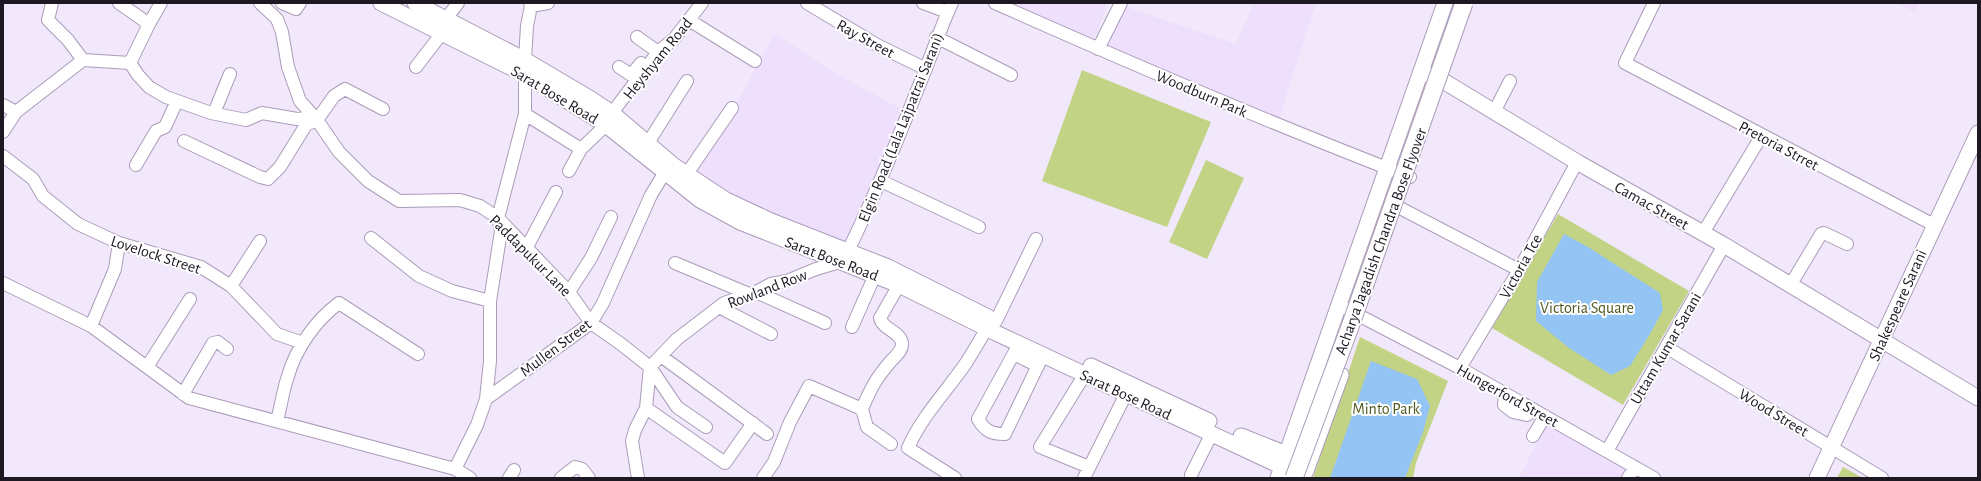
<svg xmlns="http://www.w3.org/2000/svg" width="1981" height="481" viewBox="0 0 1981 481" font-family="'Alegreya Sans',sans-serif">
<rect width="100%" height="100%" fill="#f1e8fb"/>
<path fill="#eedffd" d="M 1008,3 L 1108,3 L 1092,45 Z
M 1114,3 L 1236,44 L 1254,3 L 1316,3 L 1279,118 L 1096,51 Z
M 1894,3 L 1919,3 L 1916,12 Z
M 775,34 L 833,72 L 903,110 L 849,257 L 686,178 L 741,95 Z
M 1548,422 L 1630,469 L 1624,478 L 1519,478 Z"/>
<path fill="#c3d386" d="M 1082,70 L 1211,122 L 1167,227 L 1042,181 Z
M 1206,160 L 1244,178 L 1207,259 L 1169,242 Z
M 1558,214 L 1689,291 L 1623,405 L 1492,328 Z
M 1360,337 L 1448,381 L 1416,463 L 1413,478 L 1313,478 Z
M 1843,467 L 1863,478 L 1837,478 Z"/>
<path fill="#93c4f3" d="M 1564,234 L 1588,247 L 1660,293 L 1663,310 L 1650,334 L 1630,366 L 1611,375 L 1569,348 L 1536,321 L 1537,282 Z
M 1371,361 L 1417,379 L 1430,406 L 1423,432 L 1405,478 L 1330,478 Z"/>
<g fill="none" stroke-linecap="round" stroke-linejoin="round">
<g stroke="#ab9cb9" stroke-width="14">
<path id="minor" d="M 52,3 L 48,20 L 68,40 L 83,60
M 119,3 L 149,24
M 260,3 L 277,19 L 282,32 L 288,67 L 300,101 L 317,120 L 339,152 L 368,181 L 399,201 L 460,200 L 480,206 L 498,218 L 569,292 L 591,323 L 621,344 L 650,367 L 677,407 L 706,427
M 282,3 L 296,9 L 300,3
M 807,3 L 877,45 L 926,69
M 923,3 L 947,12
M 995,3 C 1132,64 1270,123 1410,177
M 1654,3 L 1625,63 L 1934,225
M 531,6 L 548,3
M 446,19 L 458,3
M 689,20 L 755,61
M 637,37 L 658,52
M 936,37 L 1011,75
M 1098,49 L 1121,3
M 130,63 L 138,75 L 149,87 L 166,97 L 211,113 L 246,120 L 262,113 L 297,119 L 314,117
M 416,67 L 442,33
M 619,67 L 631,75 L 641,63
M 3,105 L 16,112
M 1494,112 L 1510,81
M 214,113 L 230,74
M 525,114 L 581,149
M 3,132 L 16,112 L 83,60 L 130,63 L 149,24 L 161,3
M 184,141 L 260,177 L 268,179 L 280,167 L 306,125 L 317,120 L 334,96 L 345,89 L 383,109
M 648,143 L 687,81
M 3,156 L 33,179 L 43,196 L 78,224 L 119,243 L 201,267 L 231,286 L 277,334 L 303,343
M 136,165 L 156,131 L 165,127 L 177,101
M 569,171 L 581,149 L 606,125 L 612,113 L 658,52 L 674,39 L 702,3
M 686,175 L 732,108
M 881,181 L 979,227
M 1400,208 L 1519,270
M 1703,233 L 1762,135
M 371,238 L 419,276 L 452,291 L 490,301
M 527,247 L 556,192
M 675,263 L 749,294
M 3,283 L 91,326 L 189,398 L 455,469 L 470,478
M 1791,284 L 1821,234 L 1824,233 L 1847,244
M 231,286 L 260,241
M 569,292 L 591,258 L 611,217
M 756,292 L 825,323
M 1339,305 L 1460,368 L 1654,478
M 719,307 L 771,334
M 996,321 L 1036,239
M 91,326 L 115,269 L 119,243
M 852,327 L 875,275
M 1019,344 L 978,419 C 985,431 991,434 1005,434 L 1043,355
M 1666,347 L 1882,478
M 1014,354 L 1038,366
M 661,356 L 767,434
M 147,367 L 190,299
M 1460,368 L 1519,270 L 1577,162
M 1085,374 L 1040,447 L 1089,467
M 1505,393 L 1504,405 L 1513,412 L 1527,415 L 1533,409
M 183,394 L 213,343 L 218,342 L 227,349
M 486,399 L 490,361 L 490,301 L 501,231 L 498,218 L 525,114 L 525,60 L 527,26 L 531,6 L 530,3
M 646,408 L 725,463 L 753,423
M 277,421 C 281,406 283,390 288,376 C 296,348 316,320 339,303 L 418,354
M 1533,436 L 1545,416
M 891,444 L 867,427 L 862,409 C 871,388 876,378 891,361 C 895,356 903,351 902,343 C 900,331 883,330 880,318 L 899,285
M 1607,451 L 1724,245
M 455,469 L 477,425 L 486,399 L 591,323 L 603,303 L 651,195 L 665,172
M 1191,475 L 1212,433
M 509,478 L 514,470
M 561,478 L 575,467 L 582,469 L 589,478
M 638,478 L 632,441 L 635,430 L 646,408 L 650,367 L 677,339 L 724,303 L 756,292 L 771,284 L 787,281 L 816,269 L 843,261 C 871,205 895,147 918,88 C 930,60 939,31 952,3
M 763,478 L 774,462 L 790,422 L 809,386 L 862,409
M 955,478 L 908,448 C 922,416 946,392 966,363 C 973,352 980,340 987,328
M 1084,478 L 1126,394
M 1628,478 L 1635,467"/>
</g>
<g stroke="#ab9cb9" stroke-width="17">
<path id="major" d="M 381,3 L 526,75 L 606,125 L 700,200 L 740,222 L 899,285 L 996,333 L 1304,477
M 415,3 L 525,60 L 591,99 L 612,113 L 673,165 L 726,200 L 771,221 L 888,267 L 988,317
M 1422,72 L 1445,82 L 1577,162 L 1724,245 L 1978,398
M 1091,366 L 1209,421
M 1241,436 L 1309,463
M 1306,471 L 1341,375
M 1278,478 L 1445,3
M 1817,478 L 1978,133"/>
</g>
<use href="#minor" stroke="#fff" stroke-width="12"/>
<use href="#major" stroke="#fff" stroke-width="15"/>
<g stroke="#ab9cb9" stroke-width="19" stroke-linecap="butt">
<path id="highway-bridge" d="M 1294,478 L 1351,324 L 1464,3"/>
</g>
<use href="#highway-bridge" stroke="#fff" stroke-width="17"/>
</g>
<g text-anchor="middle" stroke-width="4" stroke-linejoin="round" paint-order="stroke">
<g font-size="16" fill="#1d1822" stroke="#fff">
<text transform="translate(866 38) rotate(29)" y="6">Ray Street</text>
<text transform="translate(657 58) rotate(-51)" y="6">Heyshyam Road</text>
<text transform="translate(1202 93) rotate(23)" y="6">Woodburn Park</text>
<text transform="translate(555 94) rotate(31)" y="6">Sarat Bose Road</text>
<text transform="translate(900 127) rotate(-68)" y="6">Elgin Road (Lala Lajpatrai Sarani)</text>
<text transform="translate(1779 145) rotate(28)" y="6">Pretoria Strret</text>
<text transform="translate(1652 205) rotate(29)" y="6">Camac Street</text>
<text transform="translate(1380 241) rotate(-70)" y="6">Acharya Jagadish Chandra Bose Flyover</text>
<text transform="translate(156 254) rotate(18)" y="6">Lovelock Street</text>
<text transform="translate(531 255) rotate(45)" y="6">Paddapukur Lane</text>
<text transform="translate(832 258) rotate(21)" y="6">Sarat Bose Road</text>
<text transform="translate(1520 266) rotate(-61)" y="6">Victoria Tce</text>
<text transform="translate(767 288) rotate(-21)" y="6">Rowland Row</text>
<text transform="translate(1897 305) rotate(-66)" y="6">Shakespeare Sarani</text>
<text transform="translate(555 347) rotate(-37)" y="6">Mullen Street</text>
<text transform="translate(1665 348) rotate(-60)" y="6">Uttam Kumar Sarani</text>
<text transform="translate(1126 394) rotate(25)" y="6">Sarat Bose Road</text>
<text transform="translate(1508 395) rotate(29)" y="6">Hungerford Street</text>
<text transform="translate(1774 412) rotate(31)" y="6">Wood Street</text>
</g>
<g font-size="16" fill="#505a21" stroke="#fff">
<text x="1587" y="313">Victoria Square</text>
<text x="1386" y="414">Minto Park</text>
</g>
</g>
<rect width="1981" height="481" fill="none" stroke="#1d1822" stroke-width="8"/>
</svg>
